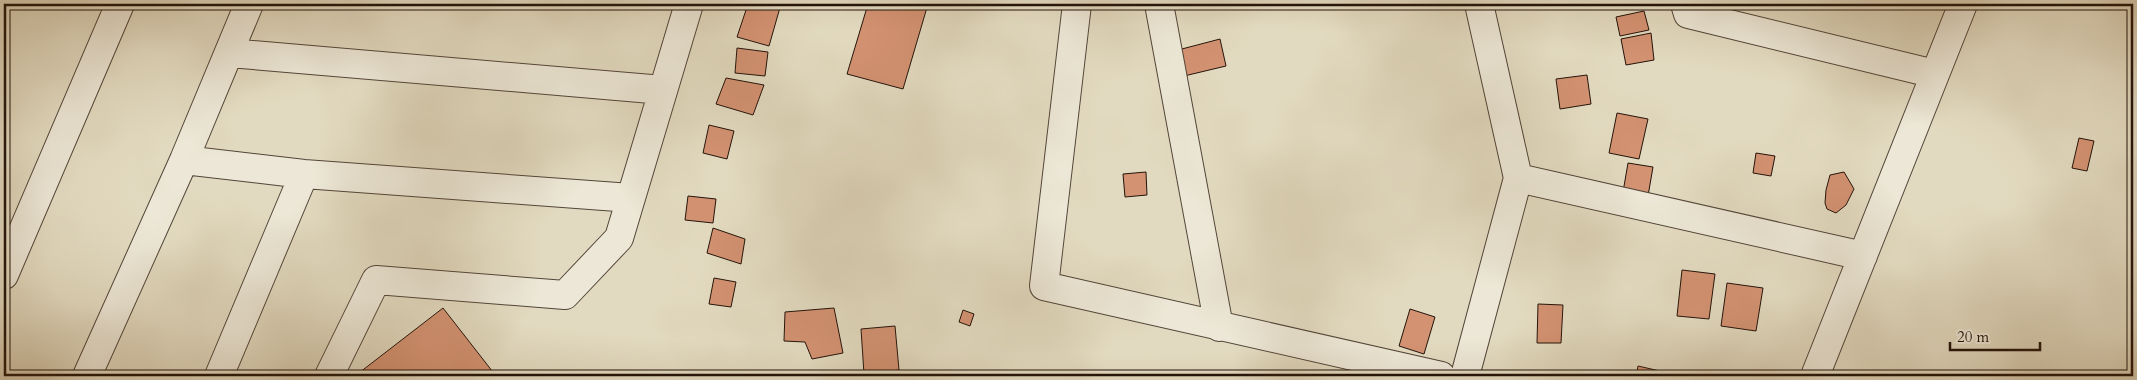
<svg xmlns="http://www.w3.org/2000/svg" width="2137" height="380" viewBox="0 0 2137 380" font-family="Cardo,serif">
<rect width="100%" height="100%" fill="#e2dac0"/>
<filter id="stains"><feTurbulence type="fractalNoise" baseFrequency=".004" numOctaves="4"/><feColorMatrix values="0 0 0 0 .2 0 0 0 0 .09 0 0 0 0 .02 0 0 0 .5 -.17"/></filter>
<radialGradient id="worn" r=".72"><stop offset=".6" stop-color="#630" stop-opacity="0"/><stop offset="1" stop-color="#630" stop-opacity=".3"/></radialGradient>
<path fill="#d39272" stroke="#23130a" d="M 748,4 L 781,4 L 769,46 L 737,37 Z
M 868,4 L 928,4 L 903,89 L 847,74 Z
M 1644,11 L 1649,30 L 1620,36 L 1616,17 Z
M 1651,33 L 1654,60 L 1626,65 L 1621,39 Z
M 1220,39 L 1226,66 L 1184,76 L 1178,50 Z
M 737,48 L 768,52 L 765,76 L 735,73 Z
M 1587,75 L 1591,104 L 1560,109 L 1556,79 Z
M 726,78 L 764,85 L 753,115 L 716,104 Z
M 1617,113 L 1648,119 L 1639,159 L 1609,153 Z
M 709,125 L 734,131 L 727,159 L 703,153 Z
M 2079,138 L 2094,141 L 2087,171 L 2072,168 Z
M 1756,153 L 1775,156 L 1771,176 L 1753,173 Z
M 1628,163 L 1653,167 L 1648,196 L 1623,192 Z
M 1146,172 L 1147,195 L 1125,197 L 1123,174 Z
M 1844,172 L 1854,189 L 1846,205 L 1836,213 L 1827,209 L 1825,203 L 1826,190 L 1830,175 Z
M 688,196 L 716,199 L 713,223 L 685,220 Z
M 713,228 L 745,239 L 741,264 L 707,253 Z
M 1682,270 L 1715,274 L 1709,319 L 1677,316 Z
M 714,278 L 736,282 L 731,307 L 709,304 Z
M 1727,283 L 1763,288 L 1756,331 L 1721,326 Z
M 1538,304 L 1563,305 L 1561,343 L 1537,343 Z
M 443,308 L 496,376 L 355,376 Z
M 834,308 L 843,353 L 812,359 L 805,342 L 784,341 L 785,312 Z
M 1410,309 L 1435,317 L 1424,354 L 1399,346 Z
M 963,310 L 974,314 L 970,326 L 959,322 Z
M 895,326 L 899,370 L 864,374 L 861,329 Z
M 1638,366 L 1673,374 L 1672,376 L 1636,376 Z"/>
<g fill="none" stroke-linecap="round" stroke-linejoin="round">
<g stroke="#534538" stroke-width="30">
<path id="street" d="M 1077,4 L 1044,286 L 1441,376
M 1159,4 L 1219,327
M 1685,4 L 1688,14 L 1935,74
M 229,53 L 663,90
M 184,160 L 304,174 L 631,198
M 1518,178 L 1863,256
M 4,275 L 120,4
M 87,376 L 184,160 L 249,4
M 219,376 L 304,174
M 329,376 L 376,280 L 565,295 L 619,238 L 689,4
M 1465,376 L 1518,178 L 1479,4
M 1815,376 L 1963,4"/>
</g>
<use href="#street" stroke="#ece7d6" stroke-width="28"/>
</g>
<rect width="2137" height="380" fill="none" stroke="#e2dac0" stroke-width="20"/>
<rect x="5" y="5" width="2127" height="370" fill="none" stroke="#23130a" stroke-width="2.5"/>
<rect x="10" y="10" width="2117" height="360" fill="none" stroke="#23130a"/>
<path d="M1950 342v8h90v-8" fill="none" stroke="#23130a" stroke-width="2.5"/>
<text x="1957" y="342" font-size="15" fill="#23130a" stroke="#ece7d6" stroke-width="4" paint-order="stroke">20 m</text>
<rect width="100%" height="100%" filter="url(#stains)"/>
<rect width="100%" height="100%" fill="url(#worn)"/>
</svg>
